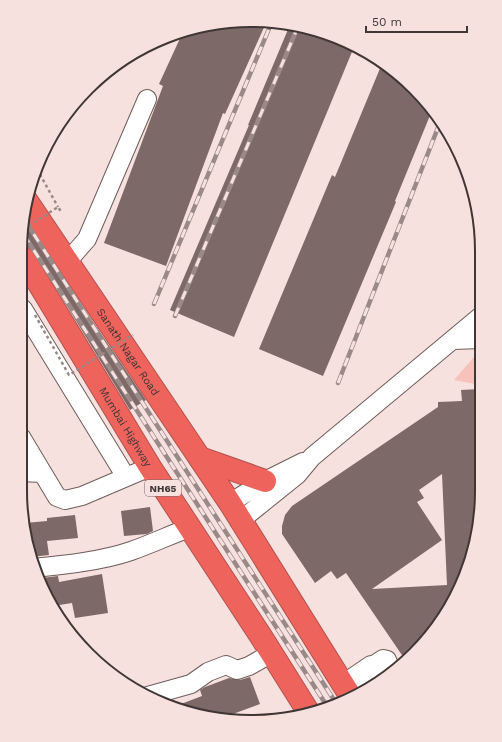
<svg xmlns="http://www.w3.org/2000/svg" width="502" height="742" viewBox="0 0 502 742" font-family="'Work Sans',sans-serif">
<rect width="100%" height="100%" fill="#f7e1df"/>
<path fill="#f8c2bc" d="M 480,350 L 480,385 L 454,380 Z"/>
<path fill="#7d6967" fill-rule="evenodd" d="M 251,20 L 266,23 L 225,114 L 223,113 L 166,266 L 104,243 L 163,86 L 159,84 L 182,34 Z
M 289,27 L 339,38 L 354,47 L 234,337 L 170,310 L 249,125 L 248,125 Z
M 381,66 L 414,88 L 431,113 L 395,201 L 396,202 L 323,376 L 259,349 L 332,175 L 335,177 Z
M 24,220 L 146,400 L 130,410 L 35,253 L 30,248 L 24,247 Z
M 480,389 L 478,536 L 458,593 L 414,654 L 406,661 L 346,573 L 337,579 L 331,571 L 315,583 L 282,534 L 282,526 L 285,515 L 292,506 L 438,407 L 438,402 L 462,401 L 461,390 ZM 442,474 L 447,585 L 372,589 L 442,540 L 417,502 L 424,498 L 419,490 Z
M 150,507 L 153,531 L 147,534 L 124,536 L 121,511 Z
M 75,515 L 78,538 L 47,541 L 49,555 L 31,557 L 25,523 L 47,521 L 47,518 Z
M 102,574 L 108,613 L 75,618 L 72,603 L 53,606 L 43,587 L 42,578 L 58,576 L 59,582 Z
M 250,677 L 260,704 L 222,718 L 173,707 L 202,696 L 200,690 L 205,687 L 229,678 L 240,680 Z"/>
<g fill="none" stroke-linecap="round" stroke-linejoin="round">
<g stroke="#6f5d5b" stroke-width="20">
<path id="minor" d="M 67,262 L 87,239 L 147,99
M 23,309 L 126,477
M 453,340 L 481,339
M 21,437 L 57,497 L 65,500 L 82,496 L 150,467
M 20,472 L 42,473
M 230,503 L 265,481 L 303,462
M 241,520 L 297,475 L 312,457 L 481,316
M 33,568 C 64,565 102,561 131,551 C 151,544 170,535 189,528
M 374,665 L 383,659 L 387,660 L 389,665 L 389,668 L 379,673
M 343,684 L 371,665 L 374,665 L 379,673 L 379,677 L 355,696
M 148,696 L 191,684 L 208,672 L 226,665 L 237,670 L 249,666 L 272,653"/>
</g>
<g stroke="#b1534f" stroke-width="24">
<g id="highway">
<path id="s1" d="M 26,200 L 230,503 L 351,697"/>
<path id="s2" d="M 24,259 L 150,467 L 262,638 L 309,713"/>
<path d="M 200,458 L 265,481"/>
</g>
</g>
<path stroke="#988987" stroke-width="2.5" stroke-dasharray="3 3" stroke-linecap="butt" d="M 37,169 L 58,207"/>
<use href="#minor" stroke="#fff" stroke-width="18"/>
<use href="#highway" stroke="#ef635d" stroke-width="22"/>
<g stroke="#998a88" stroke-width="4.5">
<path id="rail" d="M 24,219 L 336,703
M 24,235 L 327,706
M 154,304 L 271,24
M 175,316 L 297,29
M 338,383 L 439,125"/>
</g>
<use href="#rail" stroke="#f7e1df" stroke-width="3" stroke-dasharray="9" stroke-linecap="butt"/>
<path stroke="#988987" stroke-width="2.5" stroke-dasharray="3 3" stroke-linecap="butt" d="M 24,229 L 58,207 L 62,213
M 35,315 L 69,375 L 133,335"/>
</g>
<g text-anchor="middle" stroke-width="4" stroke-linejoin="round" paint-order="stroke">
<rect fill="#f7e1df" stroke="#766968" stroke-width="1" x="145" y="480" width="36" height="16" rx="3"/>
<g font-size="10" font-weight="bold" fill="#3f3635">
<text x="163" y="492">NH65</text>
</g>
<g font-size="11" fill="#3f3635" stroke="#f7e1df">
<text dy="4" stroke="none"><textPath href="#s1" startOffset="183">Sanath Nagar Road</textPath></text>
<text dy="4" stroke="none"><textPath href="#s2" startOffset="196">Mumbai Highway</textPath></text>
</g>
</g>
<path d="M0 0H502V742H0ZM251 27H251A224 224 0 0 1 475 251V491A224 224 0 0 1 251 715H251A224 224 0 0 1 27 491V251A224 224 0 0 1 251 27Z" fill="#f7e1df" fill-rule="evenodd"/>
<path fill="none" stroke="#3f3635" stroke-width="2" d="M251 27H251A224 224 0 0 1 475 251V491A224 224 0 0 1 251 715H251A224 224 0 0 1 27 491V251A224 224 0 0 1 251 27Z"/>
<path d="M366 26v6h101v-6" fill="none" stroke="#3f3635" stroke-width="2"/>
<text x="372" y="26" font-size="12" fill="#3f3635" stroke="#f7e1df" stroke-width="3" paint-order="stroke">50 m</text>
</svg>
